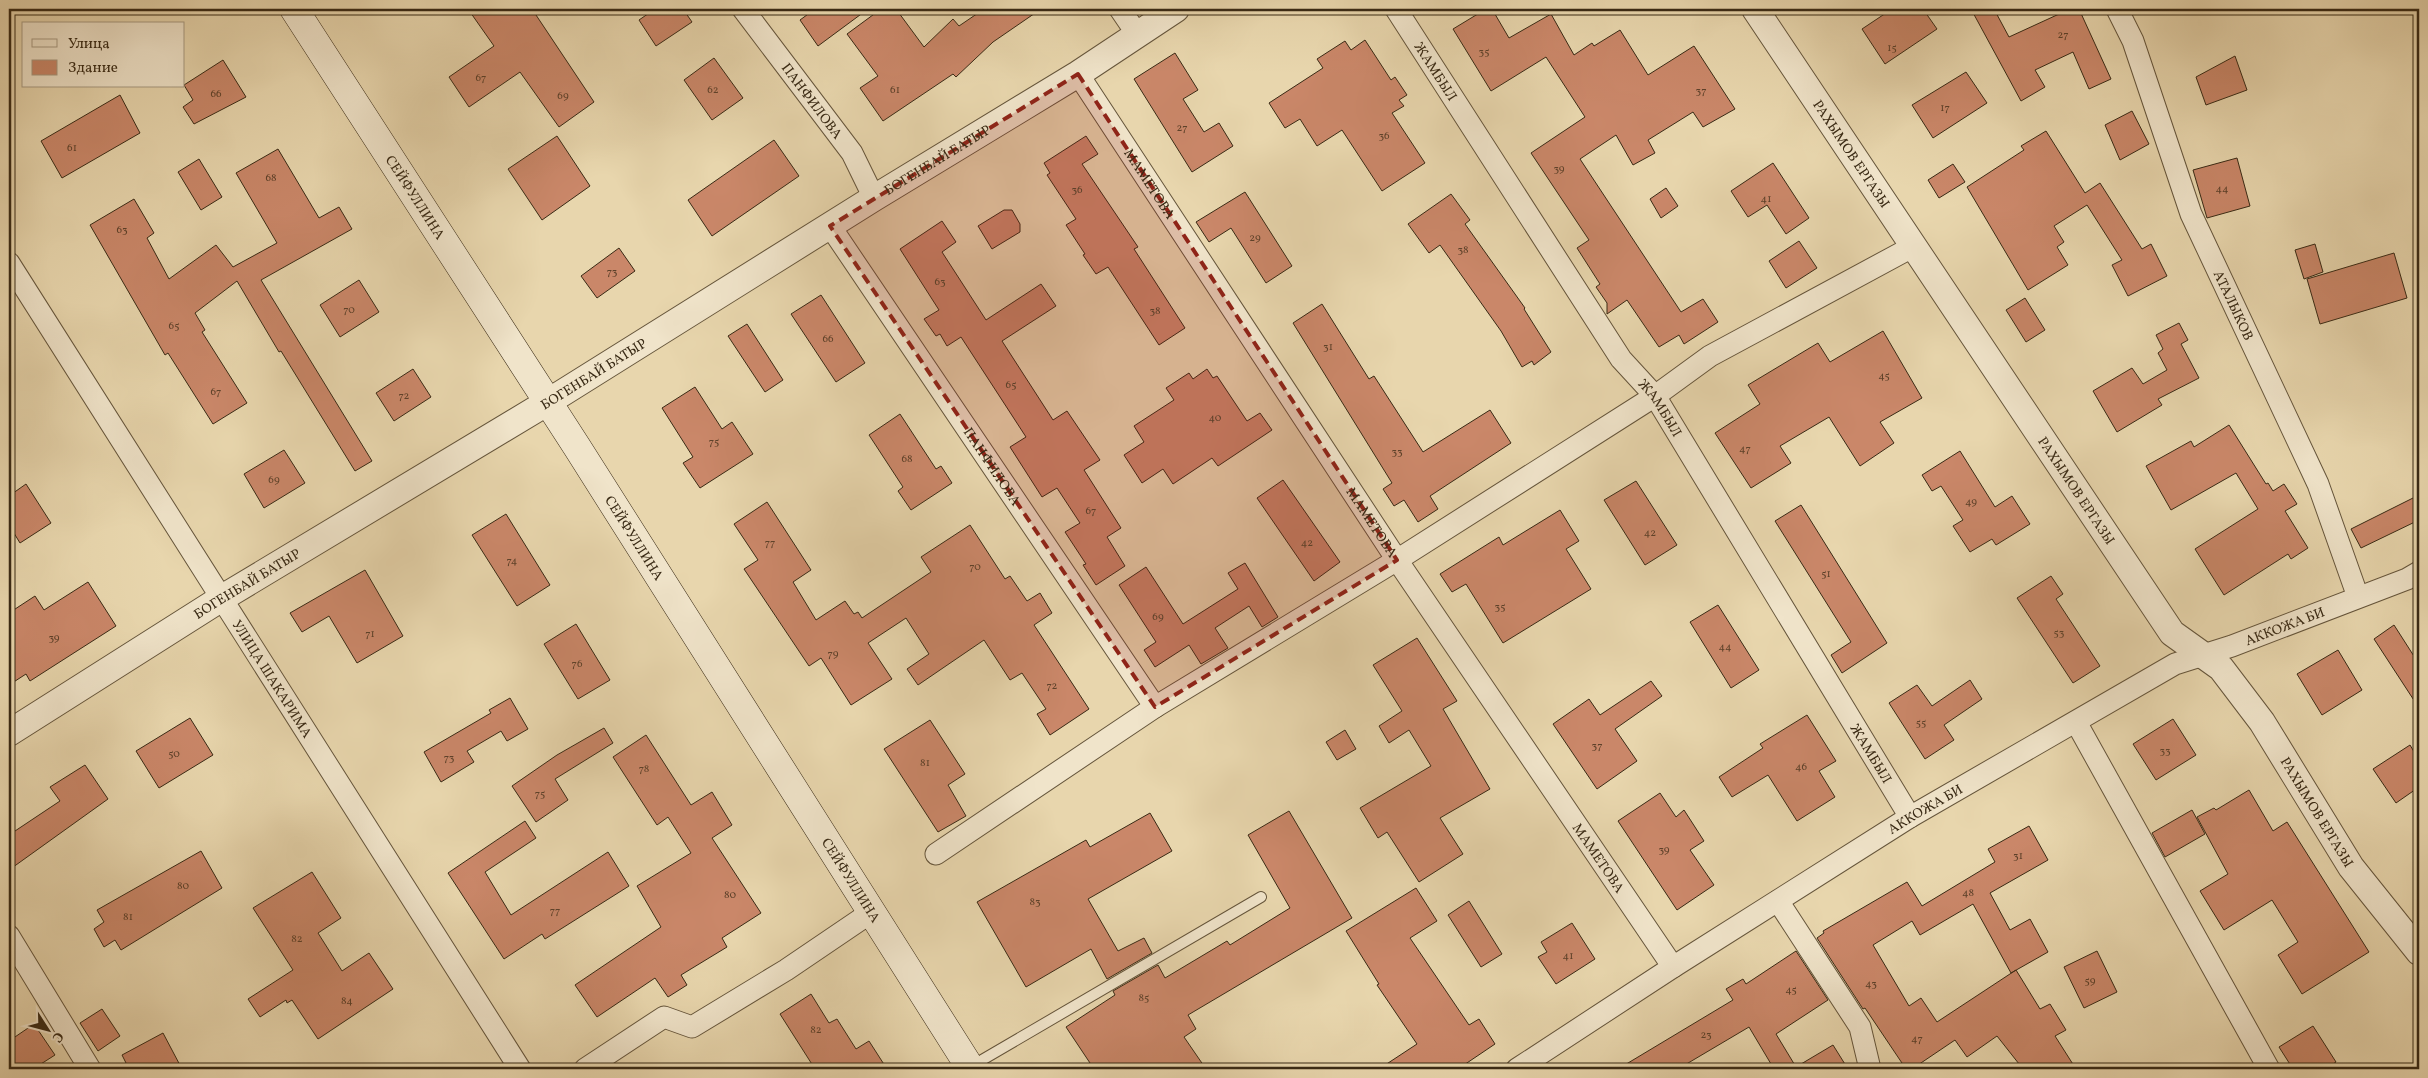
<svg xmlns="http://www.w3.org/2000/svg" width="2428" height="1078" viewBox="0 0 2428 1078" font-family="Vollkorn,serif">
<rect width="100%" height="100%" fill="#e8d6ad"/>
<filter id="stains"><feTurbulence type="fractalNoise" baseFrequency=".004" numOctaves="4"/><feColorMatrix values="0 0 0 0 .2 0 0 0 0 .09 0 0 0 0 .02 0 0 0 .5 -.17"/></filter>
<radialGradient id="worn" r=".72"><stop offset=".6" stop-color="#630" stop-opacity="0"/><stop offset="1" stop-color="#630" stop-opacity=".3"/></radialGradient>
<path fill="#ca8769" stroke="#392a15" d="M 468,9 L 532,9 L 594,102 L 559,127 L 520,72 L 469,107 L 449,77 L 494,46 Z
M 655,9 L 683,9 L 692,22 L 656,46 L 639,20 Z
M 815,9 L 868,9 L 818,46 L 800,20 Z
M 881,9 L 896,9 L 924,47 L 953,19 L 959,26 L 984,9 L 1041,9 L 993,42 L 956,77 L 953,74 L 883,121 L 860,88 L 878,76 L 847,34 Z
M 1486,9 L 1492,9 L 1509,38 L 1551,14 L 1574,55 L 1592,43 L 1594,46 L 1620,30 L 1648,75 L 1694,46 L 1735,109 L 1703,127 L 1693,112 L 1648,140 L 1655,153 L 1633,165 L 1616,135 L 1580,159 L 1681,312 L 1703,299 L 1718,322 L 1684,344 L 1679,335 L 1659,347 L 1627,300 L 1607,314 L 1607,303 L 1596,287 L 1600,284 L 1577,248 L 1589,240 L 1531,153 L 1585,117 L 1546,57 L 1491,91 L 1453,29 Z
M 1892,9 L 1923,9 L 1937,29 L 1885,64 L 1862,29 Z
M 1971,9 L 1994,9 L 2009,37 L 2070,9 L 2079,9 L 2111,79 L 2089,89 L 2073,52 L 2035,70 L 2045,87 L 2021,101 Z
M 1365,40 L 1391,80 L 1395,77 L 1407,95 L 1399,100 L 1404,106 L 1392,113 L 1425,163 L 1382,191 L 1342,130 L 1317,146 L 1300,119 L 1285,128 L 1269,103 L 1323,68 L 1317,59 L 1345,41 L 1351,50 Z
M 1175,53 L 1198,90 L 1183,99 L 1204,132 L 1219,123 L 1233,146 L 1192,172 L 1134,79 Z
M 2235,56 L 2247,90 L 2206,105 L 2196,77 Z
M 714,58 L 743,98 L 712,120 L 684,80 Z
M 223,60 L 246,97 L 194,124 L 183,107 L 193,100 L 184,85 Z
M 1966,72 L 1987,103 L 1933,138 L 1912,105 Z
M 120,95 L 140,133 L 62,178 L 41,141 Z
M 2132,111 L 2149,144 L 2120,160 L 2105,125 Z
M 2046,131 L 2085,193 L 2100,183 L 2142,249 L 2151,244 L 2167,276 L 2128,296 L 2112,265 L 2122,260 L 2087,205 L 2054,226 L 2064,242 L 2057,247 L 2068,265 L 2028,290 L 1967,187 L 2024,150 L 2021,146 Z
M 557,136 L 590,186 L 542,220 L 508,169 Z
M 1086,136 L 1098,154 L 1082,164 L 1138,247 L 1134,249 L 1185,328 L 1159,345 L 1108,267 L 1096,274 L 1083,255 L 1085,254 L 1066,225 L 1076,219 L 1047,175 L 1050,173 L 1044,163 Z
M 774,140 L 799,176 L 712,236 L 688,200 Z
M 278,149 L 319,218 L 339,207 L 352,229 L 261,280 L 372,461 L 355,471 L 281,351 L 279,352 L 237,281 L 195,313 L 205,330 L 202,332 L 247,403 L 213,424 L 168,353 L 165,355 L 90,225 L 134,199 L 154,233 L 147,238 L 169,279 L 216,245 L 233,267 L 277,243 L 236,173 Z
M 2237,158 L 2250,206 L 2207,218 L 2193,170 Z
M 199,159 L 222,197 L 201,210 L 178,172 Z
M 1773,163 L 1809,218 L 1786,234 L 1767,205 L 1748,217 L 1731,191 Z
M 1953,164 L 1965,182 L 1939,198 L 1928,180 Z
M 1666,188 L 1678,206 L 1661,218 L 1650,199 Z
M 1245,192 L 1292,266 L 1266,283 L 1231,228 L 1209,242 L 1196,222 Z
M 1451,194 L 1470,220 L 1465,224 L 1525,308 L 1524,309 L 1551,352 L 1534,365 L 1532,361 L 1522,367 L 1501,331 L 1440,245 L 1429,253 L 1408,224 Z
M 1004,210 L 1012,210 L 1020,224 L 1020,232 L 992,249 L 978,226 Z
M 942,221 L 956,242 L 942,252 L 986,320 L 1041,284 L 1056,306 L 1002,341 L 1053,420 L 1067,411 L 1100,460 L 1084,470 L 1121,528 L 1107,537 L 1125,566 L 1096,585 L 1083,565 L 1086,564 L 1065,532 L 1080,523 L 1057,488 L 1042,497 L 1010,447 L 1026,437 L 961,337 L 947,346 L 940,334 L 936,336 L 924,319 L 939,310 L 900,249 Z
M 1799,241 L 1817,268 L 1786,288 L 1769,261 Z
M 2315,244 L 2323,272 L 2304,279 L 2295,250 Z
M 619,248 L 635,271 L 597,298 L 581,276 Z
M 2394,253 L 2407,298 L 2320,324 L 2307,279 Z
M 359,280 L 379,312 L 340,337 L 320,305 Z
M 821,295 L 865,363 L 836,382 L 791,314 Z
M 2025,298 L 2045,330 L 2026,342 L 2006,310 Z
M 1322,304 L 1369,379 L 1374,376 L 1423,452 L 1490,410 L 1511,443 L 1430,496 L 1438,509 L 1418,522 L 1404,500 L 1394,506 L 1383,489 L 1392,483 L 1293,323 Z
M 2179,323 L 2188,340 L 2181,344 L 2199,378 L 2158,399 L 2162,405 L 2117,432 L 2093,391 L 2132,368 L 2143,384 L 2167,370 L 2158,353 L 2163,349 L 2156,335 Z
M 747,324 L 783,380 L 765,392 L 728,336 Z
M 1883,331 L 1922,398 L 1880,422 L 1894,443 L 1860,466 L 1829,417 L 1780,446 L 1791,463 L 1751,488 L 1715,433 L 1760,404 L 1748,385 L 1818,343 L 1830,362 Z
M 413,369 L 431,397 L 394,421 L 376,393 Z
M 1207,369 L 1213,378 L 1217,376 L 1247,421 L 1260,413 L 1272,430 L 1218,466 L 1212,458 L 1173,484 L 1163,469 L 1142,483 L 1124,455 L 1144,442 L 1134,426 L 1174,400 L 1166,388 L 1189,373 L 1193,379 Z
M 695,387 L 722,429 L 732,422 L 753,454 L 700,488 L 683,463 L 693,457 L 662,408 Z
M 900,414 L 936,469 L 941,466 L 952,483 L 911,510 L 898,491 L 903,487 L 869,435 Z
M 2229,425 L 2266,484 L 2268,483 L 2273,491 L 2284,484 L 2297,504 L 2285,511 L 2308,548 L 2291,559 L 2288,554 L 2224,595 L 2195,549 L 2258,509 L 2236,473 L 2171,510 L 2146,466 L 2191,441 L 2194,447 Z
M 284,450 L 305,483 L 264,508 L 244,474 Z
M 1960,451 L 1995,507 L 2012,496 L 2030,524 L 1996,545 L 1992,539 L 1970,552 L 1953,526 L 1963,520 L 1941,486 L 1932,491 L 1922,475 Z
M 1283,480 L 1340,562 L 1314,581 L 1257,498 Z
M 1636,481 L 1677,545 L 1645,565 L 1604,500 Z
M 26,484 L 51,523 L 20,543 L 9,525 L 9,496 Z
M 2419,495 L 2419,520 L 2361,548 L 2351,529 Z
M 767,502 L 811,570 L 793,582 L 816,620 L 845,601 L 854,614 L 858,612 L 862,618 L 931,572 L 921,557 L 970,525 L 1005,579 L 1010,576 L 1027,601 L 1040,593 L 1052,613 L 1034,625 L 1089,709 L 1050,735 L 1037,714 L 1046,709 L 1022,673 L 1010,680 L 984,640 L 918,685 L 907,669 L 929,654 L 906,618 L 868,643 L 892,679 L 851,705 L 821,658 L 809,666 L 744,569 L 758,560 L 734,524 Z
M 1801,505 L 1887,643 L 1842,673 L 1831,655 L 1851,642 L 1775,521 Z
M 1560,510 L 1579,541 L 1566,549 L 1591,589 L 1503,643 L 1466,584 L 1452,592 L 1440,574 L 1499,537 L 1503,545 Z
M 506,514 L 550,585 L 517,606 L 472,535 Z
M 1245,563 L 1278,617 L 1262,627 L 1249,606 L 1215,628 L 1228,648 L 1201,664 L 1189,645 L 1155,667 L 1144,650 L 1156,642 L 1119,585 L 1146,567 L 1183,624 L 1238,589 L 1228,573 Z
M 365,570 L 403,636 L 357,663 L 329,616 L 302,632 L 290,613 Z
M 2051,576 L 2063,594 L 2056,599 L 2100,666 L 2073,683 L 2017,598 Z
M 88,582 L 116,626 L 30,681 L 26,674 L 9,685 L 9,613 L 35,596 L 44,610 Z
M 1718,605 L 1759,670 L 1731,688 L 1690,622 Z
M 576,624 L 610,680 L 578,699 L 544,644 Z
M 2394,625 L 2419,664 L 2419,708 L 2374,639 Z
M 1417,638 L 1457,701 L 1443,709 L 1490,789 L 1440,818 L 1463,854 L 1419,882 L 1387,832 L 1378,838 L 1360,808 L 1431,766 L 1409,730 L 1389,743 L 1379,726 L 1402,711 L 1373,665 Z
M 2338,650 L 2362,690 L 2322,715 L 2297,674 Z
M 1970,680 L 1982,699 L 1944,725 L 1954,740 L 1925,759 L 1889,703 L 1917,685 L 1932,706 Z
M 1651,681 L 1662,696 L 1615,729 L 1637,761 L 1597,789 L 1553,724 L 1589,699 L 1600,715 Z
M 510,698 L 528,729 L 507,741 L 501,731 L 467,751 L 474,762 L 441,782 L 424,752 L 491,713 L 489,710 Z
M 1807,715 L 1836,761 L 1819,771 L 1835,797 L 1797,821 L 1768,775 L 1732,797 L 1719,777 L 1763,748 L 1760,744 Z
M 190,718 L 213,755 L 159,788 L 136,751 Z
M 2173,719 L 2196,755 L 2156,780 L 2133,744 Z
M 930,720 L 965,774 L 948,785 L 966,816 L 938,832 L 884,749 Z
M 604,728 L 613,743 L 555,779 L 568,800 L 536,822 L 512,786 L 557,755 Z
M 1345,730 L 1356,749 L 1337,760 L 1326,742 Z
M 646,735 L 691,805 L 712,792 L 732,825 L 712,838 L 761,913 L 722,938 L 727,947 L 681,975 L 687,985 L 668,997 L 655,978 L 597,1017 L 575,985 L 661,927 L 637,886 L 691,853 L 668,817 L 657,825 L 613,757 Z
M 2410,745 L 2419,760 L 2419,787 L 2396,803 L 2373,769 Z
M 85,765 L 108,799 L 9,870 L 9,835 L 60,801 L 50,787 Z
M 2249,790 L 2273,831 L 2287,822 L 2369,952 L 2302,994 L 2278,955 L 2298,942 L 2272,900 L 2224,930 L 2200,891 L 2228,874 L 2197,817 L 2214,808 L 2216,810 Z
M 1660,793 L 1676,817 L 1684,810 L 1704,841 L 1690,850 L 1714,885 L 1677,910 L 1618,821 Z
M 2192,810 L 2205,834 L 2165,857 L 2152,833 Z
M 1289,811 L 1352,918 L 1188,1015 L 1196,1029 L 1184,1037 L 1206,1069 L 1094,1069 L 1066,1027 L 1115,995 L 1113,991 L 1158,965 L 1165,978 L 1227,941 L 1230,945 L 1290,908 L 1248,835 Z
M 1150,813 L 1172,851 L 1088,899 L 1118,951 L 1144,938 L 1152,953 L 1107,979 L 1091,949 L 1026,987 L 977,902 L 1086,840 L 1090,847 Z
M 525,821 L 536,838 L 485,872 L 511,915 L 608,852 L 629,886 L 545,939 L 542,934 L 504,959 L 448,873 Z
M 2029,826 L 2048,860 L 1990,893 L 2010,930 L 2030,919 L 2048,952 L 2011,973 L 1973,904 L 1920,935 L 1912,921 L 1873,945 L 1909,1006 L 1921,998 L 1937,1022 L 2016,970 L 2040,1009 L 2050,1004 L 2066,1030 L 2055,1036 L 2076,1069 L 2023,1069 L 1997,1036 L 1967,1057 L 1955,1040 L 1912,1069 L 1906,1069 L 1865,1008 L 1863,1009 L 1817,938 L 1824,933 L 1823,931 L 1907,882 L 1922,906 L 1995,862 L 1988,849 Z
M 201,851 L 222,888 L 121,950 L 115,940 L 104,947 L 94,929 L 104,922 L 97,910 Z
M 312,872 L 341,918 L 318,933 L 342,971 L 369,953 L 393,989 L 318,1039 L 292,1000 L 287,1003 L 286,1000 L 260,1017 L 248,999 L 293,970 L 253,908 Z
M 1416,888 L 1437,921 L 1410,938 L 1469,1025 L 1479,1019 L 1495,1044 L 1458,1069 L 1379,1069 L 1417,1044 L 1377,985 L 1379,984 L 1346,931 Z
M 1469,901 L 1502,954 L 1481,967 L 1448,915 Z
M 1572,923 L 1595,959 L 1556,984 L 1538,957 L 1547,952 L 1541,942 Z
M 1796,951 L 1828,1000 L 1776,1034 L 1796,1067 L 1833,1045 L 1848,1069 L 1774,1069 L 1749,1027 L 1678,1069 L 1618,1069 L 1733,1000 L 1726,989 L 1743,979 L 1746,984 Z
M 2097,951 L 2117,992 L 2084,1008 L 2064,967 Z
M 811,994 L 829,1023 L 837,1019 L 856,1049 L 869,1041 L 887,1069 L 815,1069 L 780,1014 Z
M 102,1009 L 120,1036 L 98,1051 L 80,1023 Z
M 34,1024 L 55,1055 L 33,1069 L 9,1069 L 9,1041 Z
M 2313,1026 L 2336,1062 L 2325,1069 L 2293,1069 L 2279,1047 Z
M 163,1033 L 182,1069 L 129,1069 L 122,1055 Z"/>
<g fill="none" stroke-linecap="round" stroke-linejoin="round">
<g stroke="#65553b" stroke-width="12">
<path id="service" d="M 970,1067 L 1261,897"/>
</g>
<g stroke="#65553b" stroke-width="23">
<g id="minor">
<path id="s1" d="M 743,9 L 852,153 L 874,198"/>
<path d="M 1120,9 L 1137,34"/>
<path id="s2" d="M 1396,9 L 1621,359 L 1655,396 L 1910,817"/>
<path id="s3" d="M 2117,9 L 2133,41 L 2191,214 L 2318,484 L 2358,597"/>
<path id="s4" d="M 1078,74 L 1397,560 L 1673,967"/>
<path id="s5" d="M 830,226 L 1155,707"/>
<path id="s6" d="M 9,263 L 520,1069"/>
<path d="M 2076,722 L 2269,1069"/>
<path d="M 936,854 L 1155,707 L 1397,560 L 1655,396 L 1710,356 L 1914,246"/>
<path d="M 1778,901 L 1860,1027 L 1870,1069"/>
<path d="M 9,936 L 90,1069"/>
<path d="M 585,1069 L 664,1017 L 692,1027 L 786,970 L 873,911"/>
<path id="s7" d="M 1517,1069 L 1673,967 L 1910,817 L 2175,664 L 2232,646 L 2407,579 L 2419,572"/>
</g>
</g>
<g stroke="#65553b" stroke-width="28">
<g id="tertiary">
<path id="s8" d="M 1755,9 L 2172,633 L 2221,668 L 2262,722 L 2351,867 L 2419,952"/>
<path id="s9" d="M 9,733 L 222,598 L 548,402 L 874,198 L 1078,74 L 1176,9"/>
</g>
</g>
<g stroke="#392a15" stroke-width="29">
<g id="secondary">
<path id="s10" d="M 294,9 L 577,447 L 971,1069"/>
</g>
</g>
<use href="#service" stroke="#f0e4ca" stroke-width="10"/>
<use href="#minor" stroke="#f0e4ca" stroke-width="21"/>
<use href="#tertiary" stroke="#f0e4ca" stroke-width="26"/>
<use href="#secondary" stroke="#f0e4ca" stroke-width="28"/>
</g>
<path fill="#8f2418" fill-opacity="0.2" stroke="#8f2418" stroke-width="4" stroke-dasharray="10 6" stroke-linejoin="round" d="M 1078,74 L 1397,560 L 1155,707 L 830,226 Z"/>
<g text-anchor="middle" stroke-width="4" stroke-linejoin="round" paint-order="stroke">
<g font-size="11" fill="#5d412a">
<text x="2063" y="38">27</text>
<text x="1892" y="51">15</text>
<text x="1484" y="55">35</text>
<text x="481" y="81">67</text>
<text x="713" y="93">62</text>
<text x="895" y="93">61</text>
<text x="1701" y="94">37</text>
<text x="216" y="97">66</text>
<text x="563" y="99">69</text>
<text x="1945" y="111">17</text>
<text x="1182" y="131">27</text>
<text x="1384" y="139">36</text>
<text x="72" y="151">61</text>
<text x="1559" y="172">39</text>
<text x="271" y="181">68</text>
<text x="2222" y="192">44</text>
<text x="1077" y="193">36</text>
<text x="1766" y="202">41</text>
<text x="122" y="233">63</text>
<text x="1255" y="241">29</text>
<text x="1463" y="253">38</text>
<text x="612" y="275">73</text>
<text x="940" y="285">63</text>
<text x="349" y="313">70</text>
<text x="1155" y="314">38</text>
<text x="174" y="329">65</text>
<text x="828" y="342">66</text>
<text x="1328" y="350">31</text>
<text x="1884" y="379">45</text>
<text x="1011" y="388">65</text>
<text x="216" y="395">67</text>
<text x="404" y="399">72</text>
<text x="1215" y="421">40</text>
<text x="714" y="445">75</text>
<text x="1745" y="452">47</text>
<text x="1397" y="455">33</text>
<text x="907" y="462">68</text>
<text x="274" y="483">69</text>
<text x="1971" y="505">49</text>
<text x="1091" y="514">67</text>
<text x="1650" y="536">42</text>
<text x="770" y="546">77</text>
<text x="1307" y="546">42</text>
<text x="512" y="564">74</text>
<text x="975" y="570">70</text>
<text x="1826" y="577">51</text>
<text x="1500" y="610">35</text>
<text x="1158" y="620">69</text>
<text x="2059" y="636">53</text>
<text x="370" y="637">71</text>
<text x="54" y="641">39</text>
<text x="1725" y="650">44</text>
<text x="833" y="657">79</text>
<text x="577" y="667">76</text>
<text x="1052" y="689">72</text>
<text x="1921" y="726">55</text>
<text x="1597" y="749">37</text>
<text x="2165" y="754">33</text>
<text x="174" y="757">50</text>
<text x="449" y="761">73</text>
<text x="925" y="766">81</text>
<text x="1801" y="770">46</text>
<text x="644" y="772">78</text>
<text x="540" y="797">75</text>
<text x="1664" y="853">39</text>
<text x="2018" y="859">31</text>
<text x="183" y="889">80</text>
<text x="1968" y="896">48</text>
<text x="730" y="898">80</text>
<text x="1035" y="905">83</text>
<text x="555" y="914">77</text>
<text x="128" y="920">81</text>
<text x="297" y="942">82</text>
<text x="1568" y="959">41</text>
<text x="2090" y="984">59</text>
<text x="1871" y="987">43</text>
<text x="1791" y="993">45</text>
<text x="1144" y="1001">85</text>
<text x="347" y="1004">84</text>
<text x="816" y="1033">82</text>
<text x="1706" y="1038">23</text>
<text x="1917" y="1042">47</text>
</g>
<g font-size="14" fill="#392a15" stroke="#f0e4ca">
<text dy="5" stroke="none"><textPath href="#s2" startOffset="74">ЖАМБЫЛ</textPath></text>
<text dy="5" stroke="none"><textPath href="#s1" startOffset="115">ПАНФИЛОВА</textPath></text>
<text dy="5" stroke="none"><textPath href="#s8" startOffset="174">РАХЫМОВ ЕРГАЗЫ</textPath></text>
<text dy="5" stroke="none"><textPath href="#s9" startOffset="1091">БОГЕНБАЙ БАТЫР</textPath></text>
<text dy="5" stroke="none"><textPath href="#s4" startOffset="131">МАМЕТОВА</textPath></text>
<text dy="5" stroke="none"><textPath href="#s10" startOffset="224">СЕЙФУЛЛИНА</textPath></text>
<text dy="5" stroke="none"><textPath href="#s3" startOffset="319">АТАЛЫКОВ</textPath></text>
<text dy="5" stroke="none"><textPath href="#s9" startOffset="686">БОГЕНБАЙ БАТЫР</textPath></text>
<text dy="5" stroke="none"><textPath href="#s2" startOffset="479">ЖАМБЫЛ</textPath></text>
<text dy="5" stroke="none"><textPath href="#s5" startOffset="290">ПАНФИЛОВА</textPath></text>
<text dy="5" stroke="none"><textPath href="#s8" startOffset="579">РАХЫМОВ ЕРГАЗЫ</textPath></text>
<text dy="5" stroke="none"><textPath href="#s4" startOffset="536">МАМЕТОВА</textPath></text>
<text dy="5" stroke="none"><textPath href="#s10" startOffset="629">СЕЙФУЛЛИНА</textPath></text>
<text dy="5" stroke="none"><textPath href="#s9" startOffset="281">БОГЕНБАЙ БАТЫР</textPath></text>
<text dy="5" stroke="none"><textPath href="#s7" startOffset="889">АККОЖА БИ</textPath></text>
<text dy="5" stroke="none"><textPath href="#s6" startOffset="492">УЛИЦА ШАКАРИМА</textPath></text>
<text dy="5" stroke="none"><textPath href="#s2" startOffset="884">ЖАМБЫЛ</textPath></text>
<text dy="5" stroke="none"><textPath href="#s7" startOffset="484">АККОЖА БИ</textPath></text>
<text dy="5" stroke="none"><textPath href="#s8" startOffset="984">РАХЫМОВ ЕРГАЗЫ</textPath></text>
<text dy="5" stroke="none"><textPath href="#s4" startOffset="941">МАМЕТОВА</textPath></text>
<text dy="5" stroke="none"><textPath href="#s10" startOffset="1034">СЕЙФУЛЛИНА</textPath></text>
</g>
</g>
<rect width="2428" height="1078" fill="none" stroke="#e8d6ad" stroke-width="30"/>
<rect x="10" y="10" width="2408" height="1058" fill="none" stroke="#392a15" stroke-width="2.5"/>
<rect x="15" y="15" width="2398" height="1048" fill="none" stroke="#392a15"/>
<rect x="22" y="22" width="162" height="65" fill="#f0e4ca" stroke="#a79a82"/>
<rect x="32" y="39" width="25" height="8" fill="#f0e4ca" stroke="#a79a82"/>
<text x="68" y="48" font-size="15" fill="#392a15">Улица</text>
<rect x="32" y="60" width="25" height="15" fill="#ca8769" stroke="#a79a82"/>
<text x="68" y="72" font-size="15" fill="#392a15">Здание</text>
<g transform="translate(48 1030) rotate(126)" stroke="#f0e4ca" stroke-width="4" paint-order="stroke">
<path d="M0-4L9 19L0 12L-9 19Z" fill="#392a15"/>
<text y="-8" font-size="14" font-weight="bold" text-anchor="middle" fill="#392a15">С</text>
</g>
<rect width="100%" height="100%" filter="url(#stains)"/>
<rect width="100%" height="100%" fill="url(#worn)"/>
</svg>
